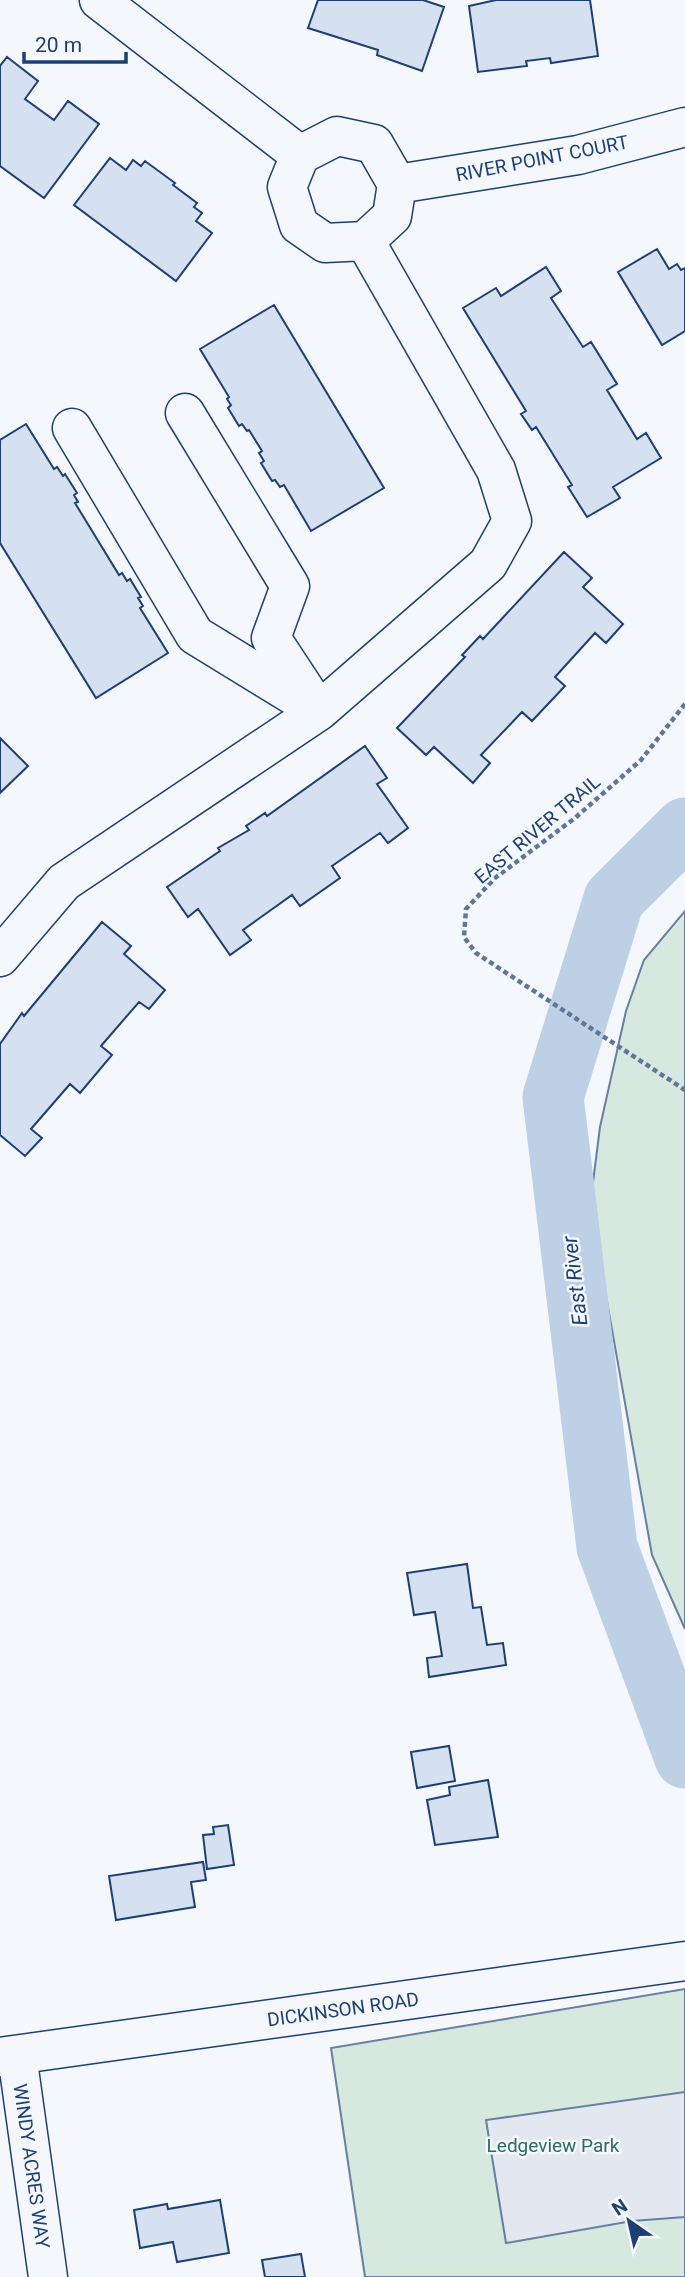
<svg xmlns="http://www.w3.org/2000/svg" width="685" height="2277" viewBox="0 0 685 2277" font-family="Roboto,sans-serif">
<rect width="100%" height="100%" fill="#f4f7fb"/>
<path fill="#d7e8df" stroke="#687fa3" stroke-width="2" d="M 685,911 L 685,1629 L 652,1555 L 590,1206 L 600,1127 L 626,1011 L 644,960 Z
M 685,1989 L 685,2277 L 365,2277 L 331,2048 Z"/>
<path fill="#e3e8f0" stroke="#687fa3" stroke-width="2" d="M 685,2092 L 685,2217 L 632,2221 L 506,2243 L 486,2120 Z"/>
<g fill="none" stroke-linecap="round" stroke-linejoin="round">
<path stroke="#bed0e5" stroke-width="61" d="M 685,828 L 614,899 L 553,1097 L 607,1547 L 685,1758"/>
</g>
<path fill="#d5e0f0" stroke="#1d3f73" stroke-width="2" d="M 318,0 L 423,0 L 444,7 L 422,71 L 377,55 L 378,50 L 308,28 Z
M 496,0 L 590,0 L 598,56 L 551,63 L 550,58 L 526,61 L 527,66 L 478,72 L 469,6 Z
M 7,57 L 38,81 L 25,99 L 54,120 L 68,101 L 99,124 L 44,198 L 0,166 L 0,66 Z
M 110,158 L 126,170 L 133,160 L 141,166 L 145,161 L 175,183 L 173,185 L 197,203 L 194,207 L 202,213 L 196,221 L 212,233 L 176,281 L 74,205 Z
M 657,249 L 669,269 L 677,264 L 681,270 L 685,268 L 685,331 L 662,345 L 618,272 Z
M 546,267 L 561,291 L 551,298 L 583,347 L 591,342 L 617,384 L 607,390 L 637,439 L 646,433 L 661,458 L 613,487 L 620,498 L 587,517 L 568,487 L 572,485 L 536,427 L 532,430 L 521,414 L 526,411 L 463,308 L 496,288 L 501,296 Z
M 274,305 L 384,488 L 311,531 L 284,485 L 280,487 L 275,480 L 272,481 L 261,463 L 264,461 L 259,453 L 262,451 L 249,430 L 247,431 L 242,424 L 239,426 L 228,408 L 231,405 L 227,399 L 229,397 L 200,349 Z
M 26,424 L 54,469 L 57,467 L 63,476 L 65,474 L 77,493 L 74,495 L 78,502 L 75,503 L 119,575 L 122,573 L 127,581 L 130,579 L 141,597 L 138,598 L 143,606 L 140,608 L 168,653 L 96,698 L 0,543 L 0,440 Z
M 564,552 L 592,578 L 583,587 L 623,624 L 606,643 L 595,633 L 555,677 L 565,686 L 532,721 L 522,712 L 481,755 L 490,763 L 473,783 L 434,747 L 426,755 L 397,728 L 465,657 L 462,655 L 465,652 L 480,636 L 483,639 Z
M 0,738 L 28,766 L 0,793 Z
M 365,746 L 387,778 L 377,784 L 408,828 L 388,843 L 380,833 L 332,866 L 340,878 L 300,906 L 292,895 L 243,930 L 251,940 L 230,955 L 198,909 L 188,917 L 167,887 L 220,851 L 218,848 L 249,830 L 246,826 L 265,813 L 267,816 Z
M 102,922 L 131,946 L 124,954 L 165,990 L 149,1009 L 139,1002 L 101,1046 L 112,1055 L 80,1093 L 70,1084 L 31,1129 L 42,1138 L 25,1156 L 0,1135 L 0,1044 L 22,1013 L 24,1016 Z
M 467,1564 L 473,1608 L 481,1607 L 487,1645 L 503,1643 L 506,1665 L 429,1677 L 427,1658 L 442,1656 L 435,1612 L 414,1615 L 407,1573 Z
M 449,1746 L 455,1781 L 417,1788 L 411,1752 Z
M 488,1780 L 498,1837 L 435,1845 L 427,1800 L 450,1795 L 449,1787 Z
M 228,1825 L 234,1865 L 207,1869 L 203,1835 L 214,1834 L 213,1827 Z
M 203,1862 L 206,1880 L 191,1882 L 195,1907 L 116,1920 L 109,1876 Z
M 220,2200 L 229,2253 L 177,2262 L 173,2242 L 140,2248 L 134,2210 L 167,2204 L 168,2209 Z
M 301,2254 L 305,2277 L 265,2277 L 262,2260 Z"/>
<g fill="none" stroke-linecap="round" stroke-linejoin="round">
<g stroke="#1d3f73" stroke-width="41">
<path id="minor" d="M 99,0 L 300,155
M 337,136 L 374,144 L 397,184 L 392,216 L 365,241 L 325,243 L 299,225 L 287,187 L 300,155 Z
M 397,184 L 578,155 L 685,127
M 72,428 L 195,635 L 319,711 L 271,638 L 290,586 L 185,413
M 0,957 L 64,882 L 319,711 L 488,564 L 512,521 L 496,470 L 365,241
M 17,2055 L 48,2277
M 0,2057 L 685,1961"/>
</g>
<path stroke="#5e769c" stroke-width="4.5" stroke-dasharray="5 3.5" stroke-linecap="butt" d="M 685,704 L 641,760 L 575,818 L 495,878 L 466,909 L 464,937 L 476,953 L 685,1090"/>
<use href="#minor" stroke="#f4f7fb" stroke-width="38"/>
</g>
<g text-anchor="middle" stroke-width="5" stroke-linejoin="round" paint-order="stroke">
<g font-size="19" fill="#1d3f73" stroke="#f4f7fb">
<text transform="translate(542 158) rotate(-11)" y="7">RIVER POINT COURT</text>
<text transform="translate(537 829) rotate(-40)" y="7">EAST RIVER TRAIL</text>
<text transform="translate(343 2009) rotate(-8)" y="7">DICKINSON ROAD</text>
<text transform="translate(32 2166) rotate(82)" y="7">WINDY ACRES WAY</text>
</g>
<g font-size="19" fill="#2c6c60" stroke="#f4f7fb">
<text x="553" y="2152">Ledgeview Park</text>
</g>
<g font-size="21" font-style="italic" fill="#1d3f73" stroke="#f4f7fb">
<text transform="translate(575 1281) rotate(-97)" y="7">East River</text>
</g>
</g>
<g transform="translate(629 2221) rotate(326)" stroke="#f4f7fb" stroke-width="5" paint-order="stroke">
<path d="M0-5L12 26L0 18L-12 26Z" fill="#1d3f73"/>
<text y="-10" font-size="19" font-weight="bold" text-anchor="middle" fill="#1d3f73">N</text>
</g>
<path d="M24 52v10h102v-10" fill="none" stroke="#1d3f73" stroke-width="3.5"/>
<text x="35" y="52" font-size="21" fill="#1d3f73" stroke="#f4f7fb" stroke-width="5" paint-order="stroke">20 m</text>
</svg>
